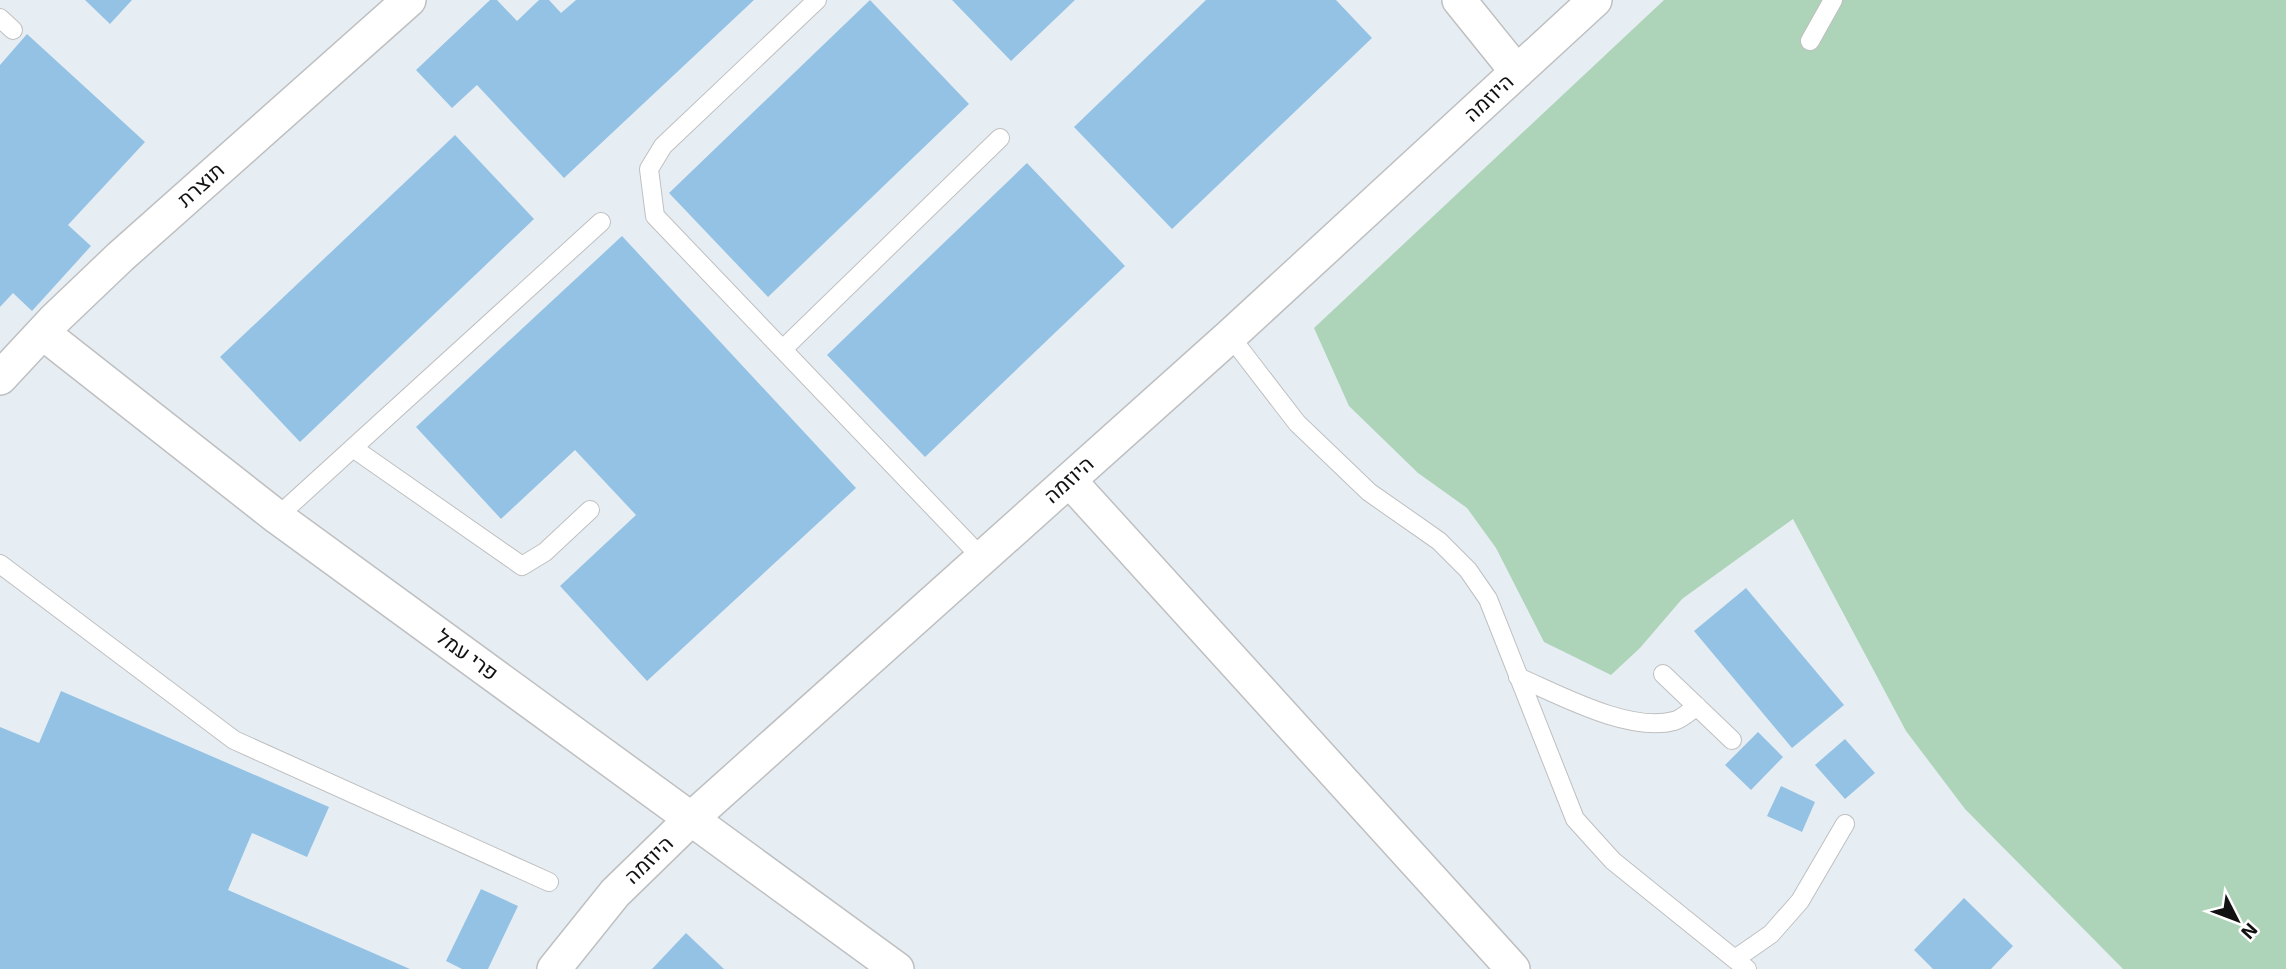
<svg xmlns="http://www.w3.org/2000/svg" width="2286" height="969" viewBox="0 0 2286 969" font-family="'Exo 2',Heebo,sans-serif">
<rect width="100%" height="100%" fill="#f9fafa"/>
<path fill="#e7eef3" d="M 0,0 L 2286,0 L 2286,969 L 0,969 Z"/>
<path fill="#add4b8" d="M 1664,0 L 2286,0 L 2286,969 L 2123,969 L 1965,809 L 1906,731 L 1793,519 L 1682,599 L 1640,648 L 1611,675 L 1544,642 L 1496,548 L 1467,508 L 1418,473 L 1349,406 L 1314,328 Z"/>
<path fill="#94c2e5" d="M 85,0 L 132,0 L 110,24 Z
M 490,0 L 497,0 L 517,21 L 539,0 L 549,0 L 561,13 L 576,0 L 754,0 L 564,178 L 477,85 L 452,108 L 416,70 Z
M 870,0 L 969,104 L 768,297 L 669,193 Z
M 952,0 L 1075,0 L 1011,61 Z
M 1206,0 L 1336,0 L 1372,38 L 1172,229 L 1074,127 Z
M 27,34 L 145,142 L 68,225 L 91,246 L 32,311 L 13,293 L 0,307 L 0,65 Z
M 455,135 L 534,219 L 300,442 L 220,357 Z
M 1027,163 L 1125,266 L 925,457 L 827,355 Z
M 622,236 L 856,488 L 647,681 L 560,586 L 636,515 L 575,450 L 501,519 L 416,427 Z
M 1746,588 L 1844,705 L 1792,748 L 1694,631 Z
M 61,691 L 329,807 L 307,857 L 252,833 L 228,890 L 410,969 L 0,969 L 0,727 L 39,743 Z
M 1758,732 L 1783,757 L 1751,790 L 1725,765 Z
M 1845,739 L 1875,773 L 1845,799 L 1815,765 Z
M 1781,786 L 1815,802 L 1802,832 L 1767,816 Z
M 481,889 L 518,906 L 488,969 L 462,969 L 446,961 Z
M 1964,898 L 2013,946 L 1991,969 L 1933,969 L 1914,950 Z
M 686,933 L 724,969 L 652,969 Z"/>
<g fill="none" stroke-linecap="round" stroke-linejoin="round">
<g stroke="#bebfc0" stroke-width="20">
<path id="lane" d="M 817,0 L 663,146 L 649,169 L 655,216 L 982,558
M 0,18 L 13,30
M 1810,41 L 1833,0
M 1230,336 L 1297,423 L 1369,492 L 1439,541 L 1468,570 L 1488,599 L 1575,819 L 1613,861 L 1747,969
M 783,349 L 1000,138
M 353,448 L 522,566 L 545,552 L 590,510
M 277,517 L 601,222
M 0,564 L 234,740 L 549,882
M 1663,674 L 1732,740
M 1518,677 C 1560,695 1629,733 1674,721 C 1682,719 1690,711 1697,706
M 1735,959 L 1771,934 L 1800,901 L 1845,824"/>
</g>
<g stroke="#bebfc0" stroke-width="36">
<path id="street" d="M 1459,0 L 1517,72
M 43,333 L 277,517 L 897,969
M 0,378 L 54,320 L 120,257 L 409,0
M 1069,480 L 1513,969
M 554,969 L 615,893 L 692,818 L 1230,336 L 1595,0"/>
</g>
<use href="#lane" stroke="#fff" stroke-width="18"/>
<use href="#street" stroke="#fff" stroke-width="33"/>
</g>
<g text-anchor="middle" stroke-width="5" stroke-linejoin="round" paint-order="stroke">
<g font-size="21" fill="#121212" stroke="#fff">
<text transform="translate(1489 98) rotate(-43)" y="7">היוזמה</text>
<text transform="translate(201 185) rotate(-42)" y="7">תוצרת</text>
<text transform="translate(1069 480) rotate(-42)" y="7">היוזמה</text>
<text transform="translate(467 655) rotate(36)" y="7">פרי עמל</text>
<text transform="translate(649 860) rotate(-44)" y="7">היוזמה</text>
</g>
</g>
<g transform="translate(2237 920) rotate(132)" stroke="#ffffff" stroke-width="5" paint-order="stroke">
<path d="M0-5L12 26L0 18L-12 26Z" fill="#121212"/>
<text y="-10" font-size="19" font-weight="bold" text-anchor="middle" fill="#121212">N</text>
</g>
</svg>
